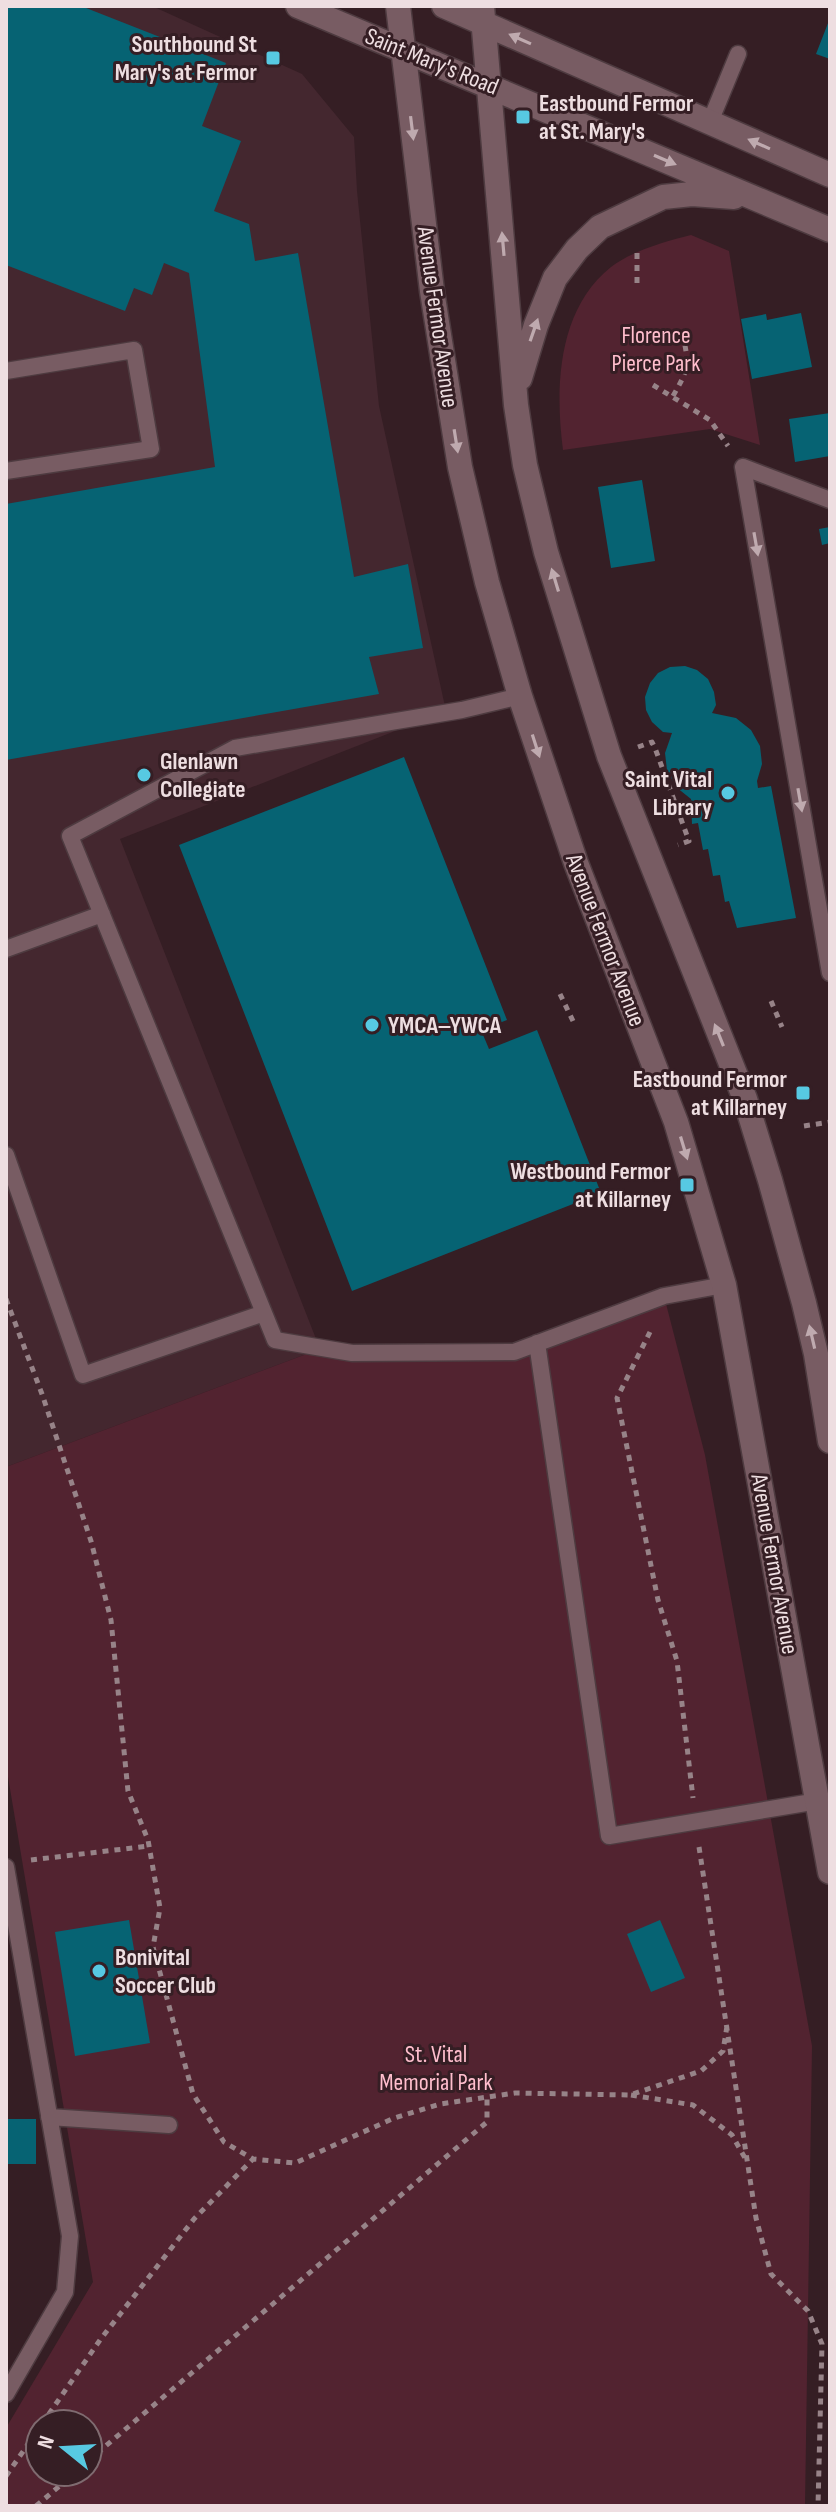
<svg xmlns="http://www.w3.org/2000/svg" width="836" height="2512" viewBox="0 0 836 2512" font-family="'Sofia Sans Condensed',sans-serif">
<rect width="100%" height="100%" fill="#351e24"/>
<path fill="#44272f" d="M 6,6 L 152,6 L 302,74 L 354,137 L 357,191 L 379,406 L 446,711 L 120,839 L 320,1349 L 6,1467 Z"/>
<path fill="#522330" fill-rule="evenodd" d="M 691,235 L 729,251 L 760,445 L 710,429 L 563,450 C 555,389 557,310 611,267 C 634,250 664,242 691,235 Z
M 664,1296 L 705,1455 L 812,2046 L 805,2506 L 6,2506 L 6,2428 L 93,2282 L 6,1765 L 6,1467 L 320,1349 L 514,1352 ZM 40,2424 L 88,2424 L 88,2472 L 40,2472 Z"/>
<path fill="#066373" d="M 6,6 L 81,6 L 226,63 L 202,126 L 241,141 L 214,211 L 249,224 L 255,261 L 298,253 L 354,577 L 408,564 L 423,648 L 369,657 L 379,694 L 6,760 L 6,504 L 215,467 L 189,273 L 164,263 L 152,295 L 134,288 L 125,311 L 6,265 Z
M 830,18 L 830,59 L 816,54 Z
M 801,313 L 812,367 L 752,379 L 741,319 L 766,314 L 767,320 Z
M 830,413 L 830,456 L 795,462 L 789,419 Z
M 642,480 L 655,561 L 611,568 L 598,487 Z
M 830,527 L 830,543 L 822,545 L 819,529 Z
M 685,666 L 697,670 L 708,679 L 714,692 L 716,705 L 712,713 L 736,718 L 751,730 L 760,746 L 762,764 L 757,781 L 758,788 L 771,786 L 796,918 L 737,928 L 729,901 L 725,902 L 720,875 L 713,876 L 708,849 L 703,850 L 698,823 L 692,824 L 691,799 L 676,787 L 667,770 L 665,753 L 672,733 L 663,732 L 652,722 L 646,710 L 645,697 L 650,683 L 658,673 L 670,667 Z
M 404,757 L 507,1020 L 481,1030 L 489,1049 L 537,1030 L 601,1193 L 352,1291 L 179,845 Z
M 129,1920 L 150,2043 L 75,2056 L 55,1932 Z
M 660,1920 L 685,1978 L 651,1992 L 627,1934 Z
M 6,2119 L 36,2119 L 36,2164 L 6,2164 Z"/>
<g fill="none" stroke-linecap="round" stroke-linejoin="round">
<g stroke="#4e3b40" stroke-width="19">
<path id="lane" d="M 710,122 L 738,54
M 6,371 L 134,350 L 151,449 L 6,471
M 743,467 L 830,973
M 743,467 L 830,500
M 520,696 L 462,710 L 235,748 L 70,836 L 275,1340 L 352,1353 L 514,1352 L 664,1296 L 724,1285
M 6,949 L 102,914
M 6,1155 L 83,1375 L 264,1313
M 537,1343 L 609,1836 L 818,1801
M 6,1867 L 70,2236 L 65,2292 L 6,2394
M 49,2117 L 169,2125"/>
</g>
<g stroke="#4e3b40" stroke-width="27">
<path id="secondary" d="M 298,6 L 830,230
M 398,6 L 432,291 L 460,467 L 487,582 L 520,696 L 576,863 L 676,1122 L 724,1285 L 830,1872
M 444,6 L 830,175
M 482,6 L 516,405 L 525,465 L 546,552 L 609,756 L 745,1099 L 770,1180 L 804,1303 L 816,1354 L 830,1441
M 520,378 L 536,325 L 555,278 L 577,249 L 600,227 L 663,197 L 692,194 L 734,197"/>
</g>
<path stroke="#978388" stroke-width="5" stroke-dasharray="6 6" stroke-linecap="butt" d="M 637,283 L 637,249
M 653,385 L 710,420 L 728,446
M 673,396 C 686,373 690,367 684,341
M 638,747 L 652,742 L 655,748 L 689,841 L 678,845
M 560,994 L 573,1021
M 771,1001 L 782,1027
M 804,1126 L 830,1122
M 6,1299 L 42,1394 L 91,1541 L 111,1620 L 128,1791 L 148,1840 L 160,1908 L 153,1947 L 193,2094 L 224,2142 L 253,2159 L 295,2163 L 394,2118 L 440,2104 L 515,2093 L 630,2095 L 701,2071 L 723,2051 L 727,2026
M 650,1332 L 617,1398 L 658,1600 L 677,1661 L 693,1798
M 699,1847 L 756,2218 L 771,2274 L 808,2311 L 822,2344 L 818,2506
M 31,1860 L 149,1846
M 631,2095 L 693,2105 L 732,2135 L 745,2158
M 42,2424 L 100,2340 L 194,2219 L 253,2159
M 88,2461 L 487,2122 L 487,2096
M 6,2476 L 40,2427
M 36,2506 L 76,2472"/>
<use href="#lane" stroke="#785c63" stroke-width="16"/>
<use href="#secondary" stroke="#785c63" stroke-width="24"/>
</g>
<defs><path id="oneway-solid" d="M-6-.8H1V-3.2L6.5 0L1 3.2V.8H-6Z" transform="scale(2)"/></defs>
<g fill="#bfaaaf">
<use href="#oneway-solid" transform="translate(520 39) rotate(-156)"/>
<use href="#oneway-solid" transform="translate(412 128) rotate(83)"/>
<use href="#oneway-solid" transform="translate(759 144) rotate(-156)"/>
<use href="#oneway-solid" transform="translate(665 160) rotate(23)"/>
<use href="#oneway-solid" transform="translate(503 244) rotate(-95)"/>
<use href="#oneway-solid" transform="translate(534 330) rotate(-71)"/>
<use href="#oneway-solid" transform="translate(456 441) rotate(81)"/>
<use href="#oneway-solid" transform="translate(756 544) rotate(80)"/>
<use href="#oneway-solid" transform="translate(555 580) rotate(-107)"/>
<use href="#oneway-solid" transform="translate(536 746) rotate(72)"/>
<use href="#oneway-solid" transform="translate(800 800) rotate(80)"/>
<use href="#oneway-solid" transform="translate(719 1035) rotate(-112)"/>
<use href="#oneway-solid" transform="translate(684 1148) rotate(73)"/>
<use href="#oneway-solid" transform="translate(812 1337) rotate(-103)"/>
</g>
<g fill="#57c9e2" stroke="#351e24" stroke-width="3">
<rect x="265" y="50" width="16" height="16" rx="4"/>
<rect x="515" y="109" width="16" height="16" rx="4"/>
<circle cx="144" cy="775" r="8"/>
<circle cx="728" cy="793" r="8"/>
<circle cx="372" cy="1025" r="8"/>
<rect x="795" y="1085" width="16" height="16" rx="4"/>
<rect x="679" y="1177" width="16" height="16" rx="4"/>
<circle cx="99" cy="1971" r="8"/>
</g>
<g text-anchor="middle" stroke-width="6" stroke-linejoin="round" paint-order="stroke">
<g font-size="24" font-weight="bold" fill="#eedee1" stroke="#351e24" text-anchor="end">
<text x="257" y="52">Southbound St<tspan x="257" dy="28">Mary's at Fermor</tspan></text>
<text x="539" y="111" text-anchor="start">Eastbound Fermor<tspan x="539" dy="28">at St. Mary's</tspan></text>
<text x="160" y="769" text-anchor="start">Glenlawn<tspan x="160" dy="28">Collegiate</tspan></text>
<text x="712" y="787">Saint Vital<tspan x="712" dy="28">Library</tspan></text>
<text x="388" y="1033" text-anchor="start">YMCA–YWCA</text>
<text x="787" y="1087">Eastbound Fermor<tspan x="787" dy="28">at Killarney</tspan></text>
<text x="671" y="1179">Westbound Fermor<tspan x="671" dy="28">at Killarney</tspan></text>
<text x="115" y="1965" text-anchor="start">Bonivital<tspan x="115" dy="28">Soccer Club</tspan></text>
</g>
<g font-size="24" fill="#eedee1" stroke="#351e24">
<text transform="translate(432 61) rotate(22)" y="8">Saint Mary's Road</text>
<text transform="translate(438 317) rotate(82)" y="8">Avenue Fermor Avenue</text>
<text transform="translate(606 940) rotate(69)" y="8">Avenue Fermor Avenue</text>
<text transform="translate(775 1564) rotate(80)" y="8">Avenue Fermor Avenue</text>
</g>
<g font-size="24" fill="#ffbecd" stroke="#351e24">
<text x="656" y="343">Florence<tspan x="656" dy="28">Pierce Park</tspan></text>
<text x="436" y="2062">St. Vital<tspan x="436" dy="28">Memorial Park</tspan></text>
</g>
</g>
<rect width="836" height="2512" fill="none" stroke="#eedee1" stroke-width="16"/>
<g transform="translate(64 2448) rotate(288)"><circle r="38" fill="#351e24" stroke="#7f6b70" stroke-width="2"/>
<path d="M0-6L14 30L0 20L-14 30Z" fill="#57c9e2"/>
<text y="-12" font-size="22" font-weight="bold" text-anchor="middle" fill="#eedee1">N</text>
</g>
</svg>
